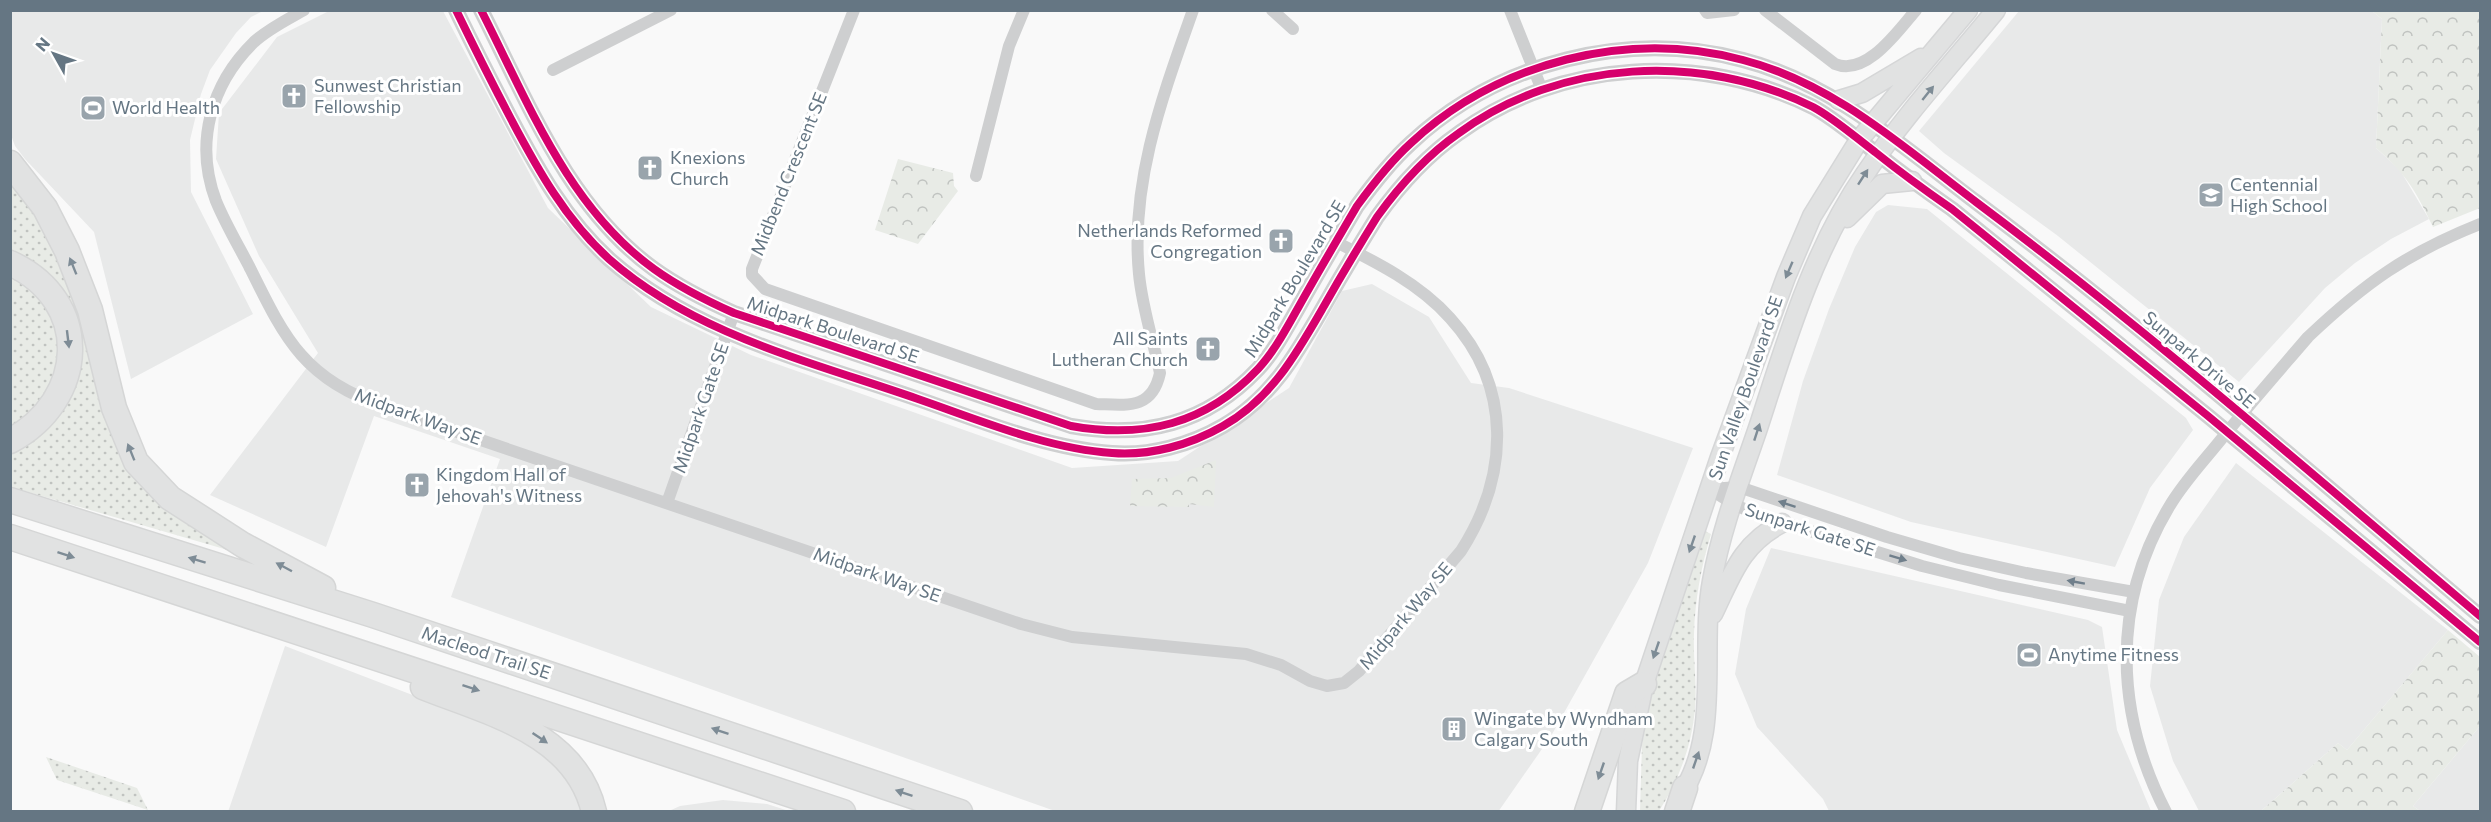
<svg xmlns="http://www.w3.org/2000/svg" width="2491" height="822" viewBox="0 0 2491 822" font-family="Commissioner,sans-serif">
<defs>
<pattern id="grass-dots" width="8" height="8" patternUnits="userSpaceOnUse" patternTransform="scale(1.5)"><rect width="8" height="8" fill="#e8ebe6"/><path d="M2 2h.1M6 6h.1" fill="none" stroke="#c0c3c0" stroke-width="1.8" stroke-linecap="round"/></pattern>
<pattern id="forest-crowns" width="20" height="18" patternUnits="userSpaceOnUse" patternTransform="scale(1.5)"><rect width="20" height="18" fill="#e8ebe6"/><path d="M2 6a3 3 0 1 1 6 0M12 15a3 3 0 1 1 6 0" fill="none" stroke="#c0c3c0"/></pattern>
</defs>
<rect width="100%" height="100%" fill="#f9f9f9"/>
<path fill="#e8e9e9" d="M 11,10 L 263,11 L 251,17 L 236,33 L 210,70 L 201,94 L 190,140 L 191,192 L 253,314 L 131,379 L 94,232 L 25,159 L 15,146 L 11,135 Z
M 331,10 L 443,11 L 548,208 L 651,307 L 751,355 L 1072,468 L 1178,461 L 1289,388 L 1342,291 L 1372,284 L 1429,317 L 1471,383 L 1509,388 L 1693,448 L 1648,563 L 1551,736 L 1498,812 L 1055,811 L 451,597 L 500,459 L 374,416 L 326,547 L 210,495 L 318,353 L 259,256 L 216,159 L 219,113 L 277,37 Z
M 2019,11 L 2372,11 L 2382,19 L 2376,148 L 2400,170 L 2429,219 L 2391,239 L 2355,263 L 2325,288 L 2239,382 L 2058,236 L 1944,153 L 1919,131 Z
M 1888,205 L 1927,209 L 2186,418 L 2193,430 L 2150,488 L 2115,567 L 1911,522 L 1777,475 L 1803,381 L 1829,309 L 1855,247 L 1876,212 Z
M 2236,463 L 2448,630 L 2347,750 L 2338,743 L 2261,811 L 2199,811 L 2173,761 L 2150,686 L 2159,600 L 2184,537 Z
M 1771,548 L 2088,620 L 2102,627 L 2117,730 L 2151,811 L 1829,811 L 1823,799 L 1757,727 L 1735,674 L 1746,609 Z
M 285,646 L 524,738 L 565,769 L 585,812 L 228,812 Z
M 2480,726 L 2480,811 L 2420,811 L 2413,806 Z
M 723,800 L 767,804 L 789,811 L 669,811 L 680,806 Z"/>
<path fill="url(#grass-dots)" d="M 10,180 L 43,226 L 73,294 L 108,418 L 238,553 L 11,487 L 11,445 L 74,360 L 35,266 L 14,250 L 11,252 Z
M 10,274 L 19,278 L 43,302 L 56,329 L 59,348 L 57,368 L 40,406 L 10,430 Z
M 1705,531 L 1711,534 C 1701,567 1695,600 1694,634 C 1693,659 1697,683 1695,708 C 1692,745 1679,780 1659,811 L 1640,812 L 1642,745 L 1655,673 Z
M 46,757 L 137,788 L 148,810 L 57,780 Z"/>
<path fill="url(#forest-crowns)" d="M 2372,11 L 2480,11 L 2480,208 L 2433,227 C 2416,191 2406,174 2376,148 L 2382,19 Z
M 898,159 L 953,173 L 954,186 L 958,191 L 918,244 L 875,230 Z
M 1216,460 L 1214,507 L 1189,504 L 1189,507 L 1130,506 L 1132,479 L 1171,478 Z
M 2448,630 L 2480,657 L 2480,726 L 2413,806 L 2420,811 L 2261,811 L 2338,743 L 2347,750 Z"/>
<g fill="none" stroke-linecap="round" stroke-linejoin="round">
<g stroke="#d5d6d7" stroke-width="21">
<path id="secondary" d="M 1839,100 L 1862,93 L 1921,58
M 1847,218 L 1882,184 L 1912,181
M 1713,614 C 1732,575 1741,544 1782,523
M 1679,798 C 1723,734 1699,652 1712,581 C 1721,529 1741,478 1758,428 C 1786,342 1813,249 1865,174 C 1904,116 1952,64 1996,10
M 1626,812 L 1628,761 L 1644,684 L 1720,457 L 1786,277 L 1812,216 L 1859,140 L 1968,10"/>
</g>
<g stroke="#d5d6d6" stroke-width="27">
<path id="motorway" d="M 10,163 L 45,208 L 67,251 L 90,310 L 114,408 L 136,462 L 170,498 L 243,545 L 323,588
M 10,263 C 93,301 87,400 10,441
M 10,500 L 373,615 L 960,812
M 10,537 L 843,812
M 423,687 C 488,713 576,733 594,812
M 1587,812 L 1627,694 L 1644,684
M 1677,812 L 1685,788"/>
</g>
<path stroke="#cecfd0" stroke-width="12" d="M 304,10 C 288,19 268,29 254,42 C 211,84 194,143 216,201 C 225,223 238,245 249,266 C 286,341 303,378 387,408 L 1021,624 L 1072,637 L 1246,654 L 1281,665 L 1310,681 L 1327,686 L 1344,683 L 1359,671 L 1461,551 C 1509,476 1513,387 1450,318 C 1420,284 1376,262 1336,242
M 854,10 L 752,269 L 752,275 L 765,289 L 1096,404 C 1127,405 1152,410 1160,373 C 1153,340 1142,307 1139,274 C 1130,182 1163,95 1193,10
M 1272,10 L 1293,29
M 1510,10 L 1542,90
M 1705,10 L 1707,13 L 1734,10
M 1765,10 L 1835,64 C 1866,77 1898,31 1916,10
M 553,70 L 671,10
M 976,176 L 1009,46 L 1024,10
M 1710,489 L 1733,504 L 1756,514 L 1922,566 L 1999,585 L 2130,611
M 1710,489 L 1739,487 L 1887,537 L 1959,558 L 2026,573 L 2134,592
M 667,503 L 734,313
M 2166,812 C 2115,713 2111,604 2169,507 C 2183,483 2202,463 2219,442 C 2248,406 2278,372 2308,337 C 2365,283 2407,253 2480,224"/>
<path stroke="#cecfd0" stroke-width="16" d="M 456,10 C 474,47 492,83 511,119 C 538,170 566,220 609,259 C 695,335 812,362 918,399 C 979,420 1048,449 1112,453 C 1150,456 1190,445 1223,426 C 1272,398 1297,353 1324,306 C 1341,276 1359,246 1377,217 C 1400,185 1426,156 1459,133 C 1560,59 1702,52 1813,107 C 1835,119 1855,137 1875,152 C 1900,172 1926,191 1952,209 L 2208,416 L 2480,642
M 481,10 C 528,102 568,207 654,269 C 679,287 707,301 734,313 L 1071,426 C 1144,439 1206,424 1258,369 C 1274,352 1286,329 1298,308 C 1317,274 1337,240 1357,206 C 1373,184 1390,162 1411,143 C 1498,62 1628,29 1743,60 C 1833,83 1903,147 1976,202 C 2150,332 2314,476 2480,616"/>
<use href="#secondary" stroke="#e1e2e2" stroke-width="18"/>
<use href="#motorway" stroke="#e1e2e2" stroke-width="24"/>
<g stroke="#fff" stroke-width="11">
<path id="cycleway" d="M 456,10 C 474,47 492,83 511,119 C 538,170 566,220 609,259 C 695,335 812,362 918,399 C 979,420 1048,449 1112,453 C 1150,456 1190,445 1223,426 C 1272,398 1297,353 1324,306 C 1341,276 1359,246 1377,217 C 1400,185 1426,156 1459,133 C 1560,59 1702,52 1813,107 C 1835,119 1855,137 1875,152 C 1900,172 1926,191 1952,209 L 2208,416 L 2480,642
M 481,10 C 528,102 568,207 654,269 C 679,287 707,301 734,313 L 1071,426 C 1144,439 1206,424 1258,369 C 1274,352 1286,329 1298,308 C 1317,274 1337,240 1357,206 C 1373,184 1390,162 1411,143 C 1498,62 1628,29 1743,60 C 1833,83 1903,147 1976,202 C 2150,332 2314,476 2480,616"/>
</g>
<use href="#cycleway" stroke="#d6006c" stroke-width="8"/>
</g>
<defs><path id="oneway-solid" d="M-6-.8H1V-3.2L6.5 0L1 3.2V.8H-6Z" transform="scale(1.5)"/></defs>
<g fill="#7e8c96">
<use href="#oneway-solid" transform="translate(1928 93) rotate(-51)"/>
<use href="#oneway-solid" transform="translate(1863 177) rotate(-57)"/>
<use href="#oneway-solid" transform="translate(73 266) rotate(-112)"/>
<use href="#oneway-solid" transform="translate(1789 270) rotate(113)"/>
<use href="#oneway-solid" transform="translate(68 339) rotate(83)"/>
<use href="#oneway-solid" transform="translate(1757 432) rotate(-72)"/>
<use href="#oneway-solid" transform="translate(131 452) rotate(-112)"/>
<use href="#oneway-solid" transform="translate(1692 544) rotate(109)"/>
<use href="#oneway-solid" transform="translate(66 555) rotate(18)"/>
<use href="#oneway-solid" transform="translate(197 560) rotate(-163)"/>
<use href="#oneway-solid" transform="translate(284 567) rotate(-152)"/>
<use href="#oneway-solid" transform="translate(1656 650) rotate(109)"/>
<use href="#oneway-solid" transform="translate(471 688) rotate(18)"/>
<use href="#oneway-solid" transform="translate(720 731) rotate(-161)"/>
<use href="#oneway-solid" transform="translate(540 738) rotate(34)"/>
<use href="#oneway-solid" transform="translate(1696 760) rotate(-71)"/>
<use href="#oneway-solid" transform="translate(1601 771) rotate(109)"/>
<use href="#oneway-solid" transform="translate(904 793) rotate(-161)"/>
</g>
<g fill="#707f8b">
<use href="#oneway-solid" transform="translate(1787 504) rotate(-162)"/>
<use href="#oneway-solid" transform="translate(1898 558) rotate(17)"/>
<use href="#oneway-solid" transform="translate(2076 582) rotate(-170)"/>
</g>
<defs>
<g id="church-square" transform="scale(1.35)"><rect x="-9" y="-9" width="18" height="18" rx="4" fill="#99a4ac" stroke="#fff"/><path d="M-1.2-6h2.4v3.5h3.3v2.4h-3.3V6h-2.4V-.1h-3.3v-2.4h3.3Z" fill="#fff"/></g>
<g id="stadium-square" transform="scale(1.35)"><rect x="-9" y="-9" width="18" height="18" rx="4" fill="#99a4ac" stroke="#fff"/><path d="M0-5a6.5 5 0 1 0 0 10a6.5 5 0 1 0 0-10ZM-3.5-1.8h7v3.6h-7Z" fill="#fff"/></g>
<g id="school-square" transform="scale(1.35)"><rect x="-9" y="-9" width="18" height="18" rx="4" fill="#99a4ac" stroke="#fff"/><path d="M0-5L7-2L0 1L-7-2ZM-4 1L0 2.5L4 1V4Q0 6-4 4Z" fill="#fff"/></g>
<g id="building-square" transform="scale(1.35)"><rect x="-9" y="-9" width="18" height="18" rx="4" fill="#99a4ac" stroke="#fff"/><path d="M-4-6H4V6H1V3H-1V6H-4ZM-2.5-4.3h1.7v1.8h-1.7ZM.8-4.3h1.7v1.8H.8ZM-2.5-1h1.7V.8h-1.7ZM.8-1h1.7V.8H.8Z" fill="#fff"/></g>
</defs>
<g fill-rule="evenodd">
<use href="#church-square" x="294" y="96"/>
<use href="#stadium-square" x="93" y="108"/>
<use href="#church-square" x="650" y="168"/>
<use href="#school-square" x="2211" y="195"/>
<use href="#church-square" x="1281" y="241"/>
<use href="#church-square" x="1208" y="349"/>
<use href="#church-square" x="417" y="485"/>
<use href="#stadium-square" x="2029" y="655"/>
<use href="#building-square" x="1454" y="729"/>
</g>
<g text-anchor="middle" stroke-width="6" stroke-linejoin="round" paint-order="stroke">
<g font-size="18" fill="#657683" stroke="#fff" text-anchor="start">
<text x="314" y="92">Sunwest Christian<tspan x="314" dy="21">Fellowship</tspan></text>
<text x="112" y="114">World Health</text>
<text x="670" y="164">Knexions<tspan x="670" dy="21">Church</tspan></text>
<text x="2230" y="191">Centennial<tspan x="2230" dy="21">High School</tspan></text>
<text x="1262" y="237" text-anchor="end">Netherlands Reformed<tspan x="1262" dy="21">Congregation</tspan></text>
<text x="1188" y="345" text-anchor="end">All Saints<tspan x="1188" dy="21">Lutheran Church</tspan></text>
<text x="436" y="481">Kingdom Hall of<tspan x="436" dy="21">Jehovah's Witness</tspan></text>
<text x="2048" y="661">Anytime Fitness</text>
<text x="1474" y="725">Wingate by Wyndham<tspan x="1474" dy="21">Calgary South</tspan></text>
</g>
<g font-size="18" fill="#657683" stroke="#fff">
<text transform="translate(789 174) rotate(-68)" y="6">Midbend Crescent SE</text>
<text transform="translate(1295 279) rotate(-59)" y="6">Midpark Boulevard SE</text>
<text transform="translate(833 330) rotate(18)" y="6">Midpark Boulevard SE</text>
<text transform="translate(2199 360) rotate(40)" y="6">Sunpark Drive SE</text>
<text transform="translate(1746 388) rotate(-71)" y="6">Sun Valley Boulevard SE</text>
<text transform="translate(701 408) rotate(-71)" y="6">Midpark Gate SE</text>
<text transform="translate(418 417) rotate(20)" y="6">Midpark Way SE</text>
<text transform="translate(1810 530) rotate(18)" y="6">Sunpark Gate SE</text>
<text transform="translate(877 575) rotate(19)" y="6">Midpark Way SE</text>
<text transform="translate(1406 616) rotate(-50)" y="6">Midpark Way SE</text>
<text transform="translate(486 653) rotate(18)" y="6">Macleod Trail SE</text>
</g>
</g>
<rect width="2491" height="822" fill="none" stroke="#657683" stroke-width="24"/>
<g transform="translate(54 54) rotate(310)" stroke="#ffffff" stroke-width="4.5" paint-order="stroke">
<path d="M0-4.5L10 22L0 15L-10 22Z" fill="#657683"/>
<text y="-9" font-size="16" font-weight="bold" text-anchor="middle" fill="#657683">N</text>
</g>
</svg>
